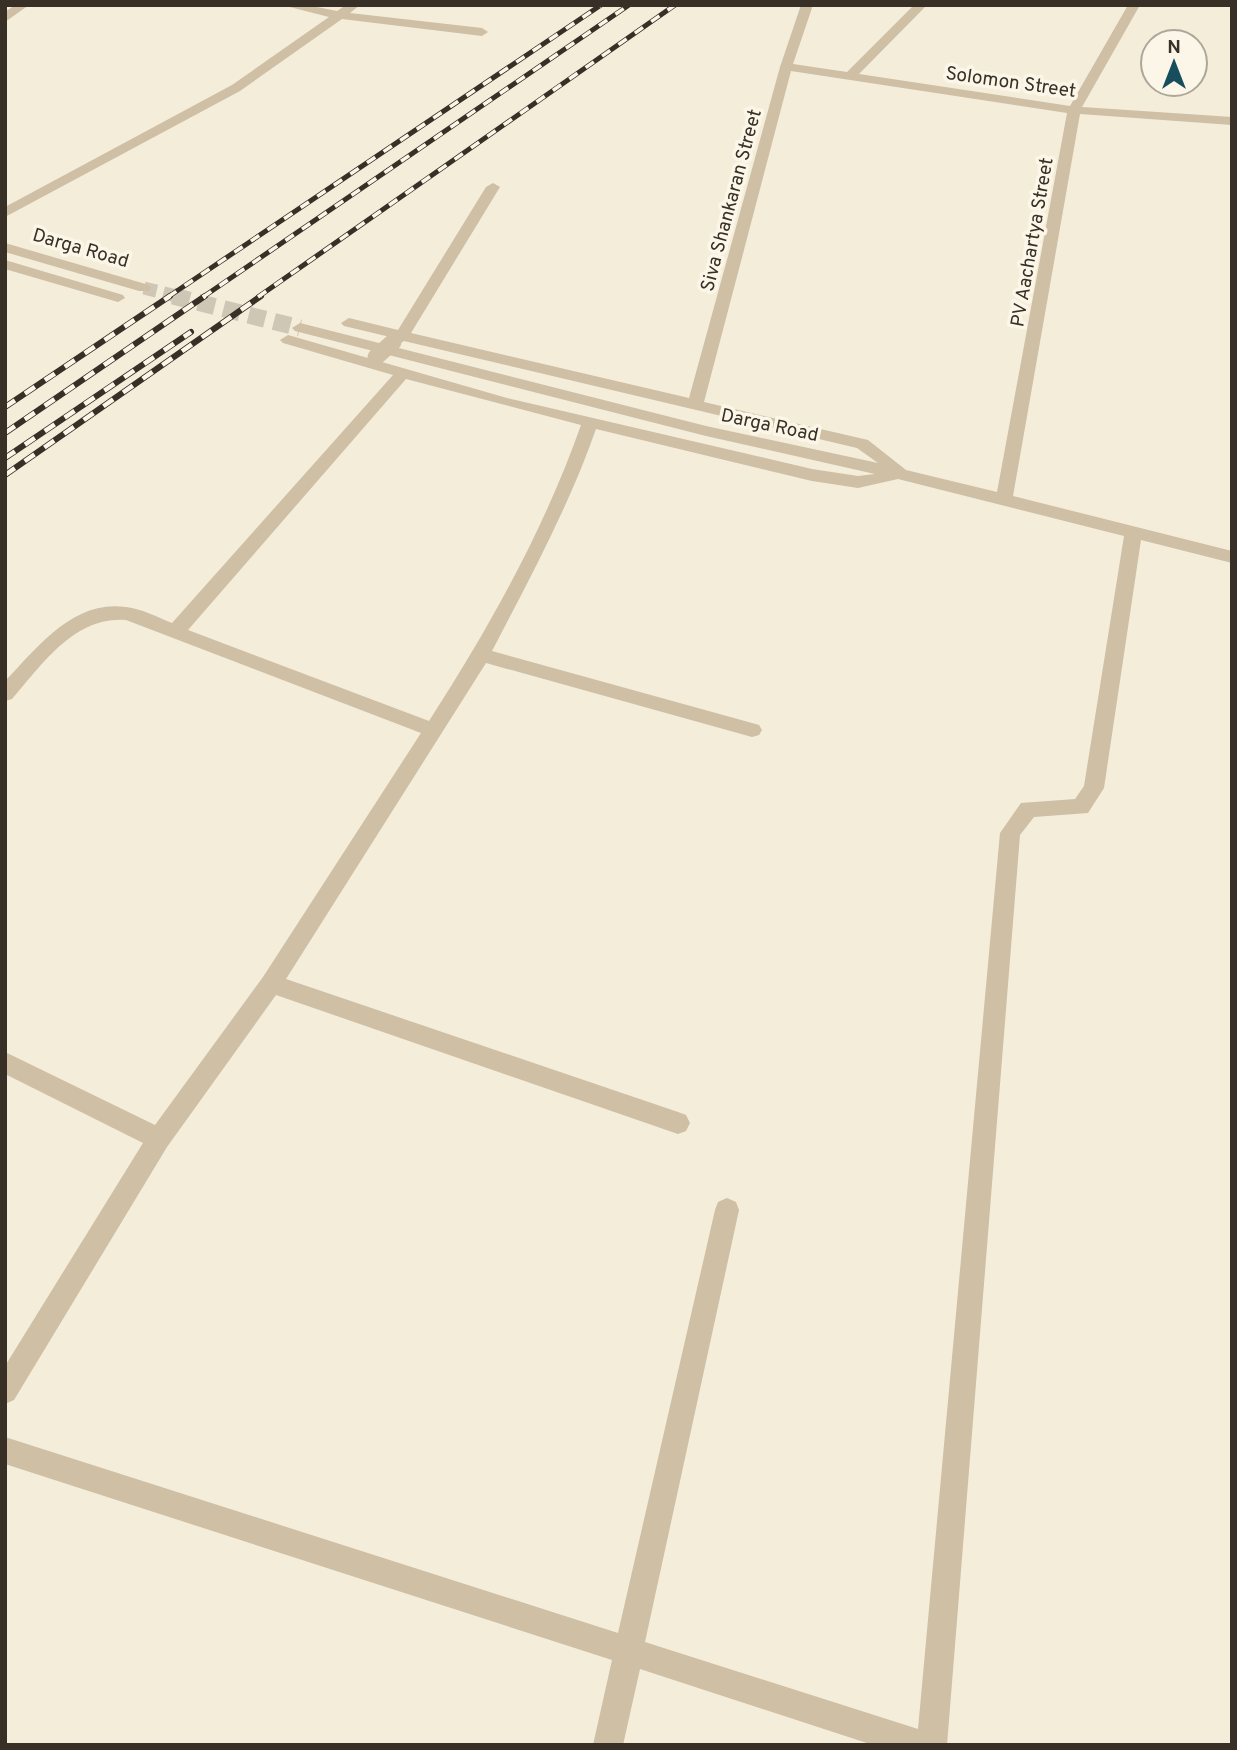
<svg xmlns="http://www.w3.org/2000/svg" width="1237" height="1750" viewBox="0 0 1237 1750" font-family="Overpass,sans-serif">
<rect width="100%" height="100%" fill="#f4edda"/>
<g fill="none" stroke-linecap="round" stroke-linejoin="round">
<path stroke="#cec7b6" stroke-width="13" stroke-dasharray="13 7" stroke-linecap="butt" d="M 144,288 L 180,297"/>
<path stroke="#cec7b6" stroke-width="17" stroke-dasharray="17 9" stroke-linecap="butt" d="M 173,296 L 300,328"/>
<path fill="#cebfa5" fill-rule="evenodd" d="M 15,5 L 29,5 L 5,22 L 5,12 Z
M 282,5 L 307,5 L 337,11 L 346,5 L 360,5 L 350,13 L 482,28 L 488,32 L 482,36 L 342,19 L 240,91 L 5,217 L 5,207 L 232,85 L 329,17 Z
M 801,5 L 813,5 L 793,64 L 847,72 L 914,5 L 927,5 L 859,74 L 1070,106 L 1128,5 L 1140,5 L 1082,107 L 1232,117 L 1232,125 L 1080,114 L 1013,496 L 1232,551 L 1232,563 L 1141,540 L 1104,788 L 1088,813 L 1034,817 L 1020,835 L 947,1745 L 873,1745 L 640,1669 L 623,1745 L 593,1745 L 612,1660 L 5,1464 L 5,1437 L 618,1633 L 715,1210 L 718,1202 L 727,1198 L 736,1202 L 739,1210 L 645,1642 L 918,1729 L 1000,833 L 1021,803 L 1075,799 L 1084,786 L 1124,536 L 898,479 L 858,488 L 812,481 L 596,429 C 569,506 530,578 492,651 L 752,723 L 759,725 L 762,730 L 759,735 L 752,737 L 486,663 L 286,979 L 678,1112 L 686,1115 L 690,1123 L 686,1131 L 678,1134 L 276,995 L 167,1147 L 14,1400 L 5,1404 L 5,1366 L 143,1143 L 5,1074 L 5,1052 L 155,1125 L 263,977 L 421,733 L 126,620 C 74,616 42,665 12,699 L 5,701 L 5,681 C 37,648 73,599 126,607 C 142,609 157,617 172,623 L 393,375 L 283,343 L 280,340 L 288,335 L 507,398 L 812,469 L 858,476 L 875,474 L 706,436 L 295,331 L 292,328 L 300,323 L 706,426 L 878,463 L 857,448 L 404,341 L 398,345 L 388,345 L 385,342 L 390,337 L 344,326 L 341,323 L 349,318 L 398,330 L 486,187 L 493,183 L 500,187 L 411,333 L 689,398 L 780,67 ZM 791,71 L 1067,113 L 997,492 L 906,470 L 868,440 L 704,402 ZM 406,379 L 581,425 C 544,530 489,628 429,721 L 188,630 Z
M 5,243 L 149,285 L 151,288 L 149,291 L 139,291 L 5,252 Z
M 5,260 L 123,295 L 125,298 L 118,302 L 5,269 Z"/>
<g stroke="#383027" stroke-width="5">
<path id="rail-far1" d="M 168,297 L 601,5
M 203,297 L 629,5
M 258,297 L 675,5"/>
</g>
<g stroke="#383027" stroke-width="6">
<path id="rail" d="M 5,407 L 170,296
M 5,433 L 205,296
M 5,458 L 191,332
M 5,475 L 261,296"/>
</g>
<use href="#rail-far1" stroke="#fbf6e7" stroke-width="3.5" stroke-dasharray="10" stroke-linecap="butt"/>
<use href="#rail" stroke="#fbf6e7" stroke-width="4.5" stroke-dasharray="12" stroke-linecap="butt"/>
<path stroke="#cebfa5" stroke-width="17" d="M 376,357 L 393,342"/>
</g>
<g text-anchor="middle" stroke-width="7" stroke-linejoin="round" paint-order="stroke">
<g font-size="19" fill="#383027" stroke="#fbf6e7">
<text transform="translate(1011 81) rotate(8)" y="7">Solomon Street</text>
<text transform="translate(730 200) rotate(-75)" y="7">Siva Shankaran Street</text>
<text transform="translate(1031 242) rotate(-80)" y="7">PV Aachartya Street</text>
<text transform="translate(81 247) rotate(16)" y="7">Darga Road</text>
<text transform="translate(770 424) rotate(12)" y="7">Darga Road</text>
</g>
</g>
<rect width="1237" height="1750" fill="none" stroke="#383027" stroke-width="14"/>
<g transform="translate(1174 63)"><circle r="33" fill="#fbf6e7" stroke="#ada79a" stroke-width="2"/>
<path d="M0-5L12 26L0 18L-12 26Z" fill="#184d5e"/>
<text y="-10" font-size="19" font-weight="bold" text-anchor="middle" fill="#383027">N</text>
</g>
</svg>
